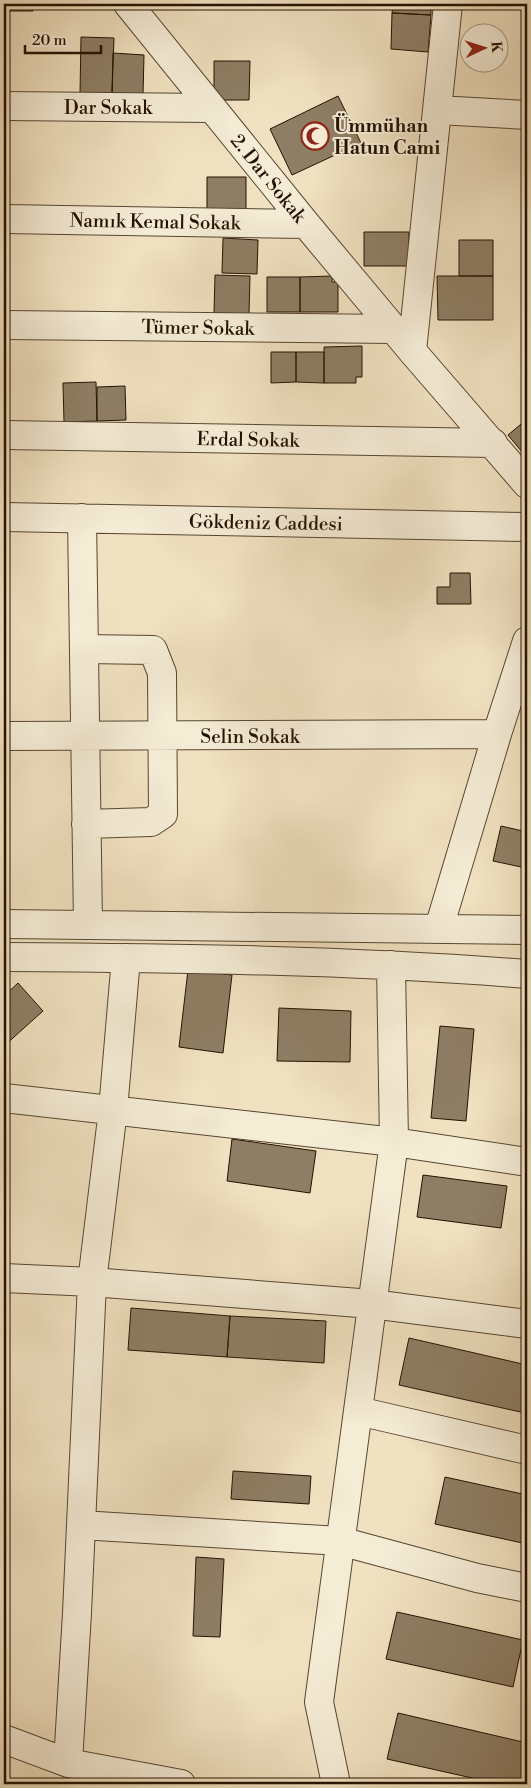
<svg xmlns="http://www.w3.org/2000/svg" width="531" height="1788" viewBox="0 0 531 1788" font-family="'Libre Bodoni',serif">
<rect width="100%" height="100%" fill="#f0e1c0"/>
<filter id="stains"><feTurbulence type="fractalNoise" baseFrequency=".004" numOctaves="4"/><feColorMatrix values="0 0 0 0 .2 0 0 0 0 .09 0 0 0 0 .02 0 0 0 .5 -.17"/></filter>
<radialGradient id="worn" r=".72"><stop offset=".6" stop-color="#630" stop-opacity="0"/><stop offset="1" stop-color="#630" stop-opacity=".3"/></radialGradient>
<path fill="#8e7e64" stroke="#241201" d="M 4,4 L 33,4 L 33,11 L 4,11 Z
M 393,4 L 431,4 L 431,15 L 392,13 Z
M 392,13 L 431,15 L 428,52 L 391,49 Z
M 525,21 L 527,21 L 527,43 L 525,43 Z
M 81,37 L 114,38 L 112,93 L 80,93 Z
M 113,53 L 144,55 L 143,94 L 112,93 Z
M 214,61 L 250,61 L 249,100 L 214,100 Z
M 525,63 L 527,63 L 527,91 L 524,91 Z
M 338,96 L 361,143 L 292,175 L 270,129 Z
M 4,169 L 6,169 L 5,207 L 4,207 Z
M 207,177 L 246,177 L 246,212 L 207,211 Z
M 364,232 L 409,232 L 409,266 L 364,266 Z
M 223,238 L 258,240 L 257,274 L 222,273 Z
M 459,240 L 493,240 L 493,276 L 459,276 Z
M 215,275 L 250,276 L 249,314 L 214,313 Z
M 332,276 L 332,282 L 338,282 L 338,312 L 300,312 L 300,277 Z
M 437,276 L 493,276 L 493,320 L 438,320 Z
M 267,277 L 300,277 L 300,312 L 267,312 Z
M 362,346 L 362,377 L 356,377 L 356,383 L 324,383 L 324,347 Z
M 271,352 L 296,352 L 296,382 L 271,383 Z
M 296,352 L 324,352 L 324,383 L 296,382 Z
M 96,382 L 97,421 L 64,422 L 63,383 Z
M 125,386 L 126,420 L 97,421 L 97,387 Z
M 527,419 L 527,458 L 508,435 Z
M 450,573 L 470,573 L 471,604 L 437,604 L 437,587 L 450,587 Z
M 501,826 L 527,832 L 526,868 L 493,861 Z
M 188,970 L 232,975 L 223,1053 L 179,1047 Z
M 18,983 L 43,1011 L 4,1046 L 4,996 Z
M 279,1008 L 351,1011 L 350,1062 L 277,1061 Z
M 440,1026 L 474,1029 L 466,1121 L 431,1118 Z
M 232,1139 L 316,1151 L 310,1193 L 227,1181 Z
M 423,1175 L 507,1186 L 501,1228 L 417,1217 Z
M 131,1308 L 230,1316 L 227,1357 L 128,1350 Z
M 230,1316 L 326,1321 L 324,1363 L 227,1357 Z
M 4,1325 L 9,1325 L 5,1435 L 4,1435 Z
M 409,1338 L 527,1365 L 527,1405 L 525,1413 L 399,1385 Z
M 233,1471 L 311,1476 L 309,1504 L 231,1499 Z
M 445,1477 L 527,1495 L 527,1544 L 435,1524 Z
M 196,1557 L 224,1559 L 220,1637 L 193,1636 Z
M 397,1612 L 523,1640 L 513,1687 L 386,1659 Z
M 398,1713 L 527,1743 L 527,1784 L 499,1784 L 387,1759 Z"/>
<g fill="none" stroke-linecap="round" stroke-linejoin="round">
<g stroke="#574631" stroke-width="30">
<path id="minor" d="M 128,4 L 306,224 L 412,351
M 448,4 L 412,351 L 527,484
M 4,106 L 212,108
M 438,110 L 527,115
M 4,219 L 306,224
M 4,325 L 392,329
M 4,435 L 493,443
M 4,517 L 527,527
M 82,518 L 88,924
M 84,649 L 153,650 L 162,673 L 163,814 L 151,822 L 86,824
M 4,736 L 497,734
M 4,924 L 527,930
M 439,928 L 497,734 L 527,641
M 4,957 C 178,958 353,960 527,974
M 4,1098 L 394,1142 L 527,1162
M 4,1278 L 92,1282 L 372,1304 L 527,1324
M 358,1411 L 527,1450
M 81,1525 L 340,1541 L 477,1578 L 527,1588
M 4,1739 L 68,1763 L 181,1784
M 68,1763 L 77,1613 L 92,1282 L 113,1110 L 126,958
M 336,1784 L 319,1702 L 394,1142 L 391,965"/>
</g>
<use href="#minor" stroke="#f5ecd6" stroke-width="28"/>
</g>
<defs>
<g id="mosque-ring" transform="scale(1.4375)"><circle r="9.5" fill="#f5ecd6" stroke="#8f2418" stroke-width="1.5"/><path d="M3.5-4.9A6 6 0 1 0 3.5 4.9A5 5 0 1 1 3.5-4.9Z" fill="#8f2418"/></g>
</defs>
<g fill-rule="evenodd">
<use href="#mosque-ring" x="315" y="136"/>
</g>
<g text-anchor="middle" stroke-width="4" stroke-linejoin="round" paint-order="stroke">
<g font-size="19" fill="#241201" stroke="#f5ecd6">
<text x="108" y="114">Dar Sokak</text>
<text transform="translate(269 178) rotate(51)" y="7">2. Dar Sokak</text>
<text transform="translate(155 221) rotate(1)" y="7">Namık Kemal Sokak</text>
<text transform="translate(198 327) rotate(1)" y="7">Tümer Sokak</text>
<text transform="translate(248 439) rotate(1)" y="7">Erdal Sokak</text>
<text transform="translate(266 522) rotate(1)" y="7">Gökdeniz Caddesi</text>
<text x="250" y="743">Selin Sokak</text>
</g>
<g font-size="19" font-weight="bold" fill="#241201" stroke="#f5ecd6" text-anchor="start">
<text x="334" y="132">Ümmühan<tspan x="334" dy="22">Hatun Cami</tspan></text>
</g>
</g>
<rect width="531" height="1788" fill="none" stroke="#f0e1c0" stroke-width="20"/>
<rect x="5" y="5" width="521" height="1778" fill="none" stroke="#241201" stroke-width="2.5"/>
<rect x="10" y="10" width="511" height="1768" fill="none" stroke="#241201"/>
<g transform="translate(484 48) rotate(86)"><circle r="24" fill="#f5ecd6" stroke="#a19581"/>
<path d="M0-4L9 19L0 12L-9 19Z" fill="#8f2418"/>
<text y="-8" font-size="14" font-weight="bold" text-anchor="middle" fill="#241201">K</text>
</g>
<path d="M25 45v8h76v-8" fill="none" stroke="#241201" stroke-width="2.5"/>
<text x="32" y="45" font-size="15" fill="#241201" stroke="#f5ecd6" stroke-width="4" paint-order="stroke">20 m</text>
<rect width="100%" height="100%" filter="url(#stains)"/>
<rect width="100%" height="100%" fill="url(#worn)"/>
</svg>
